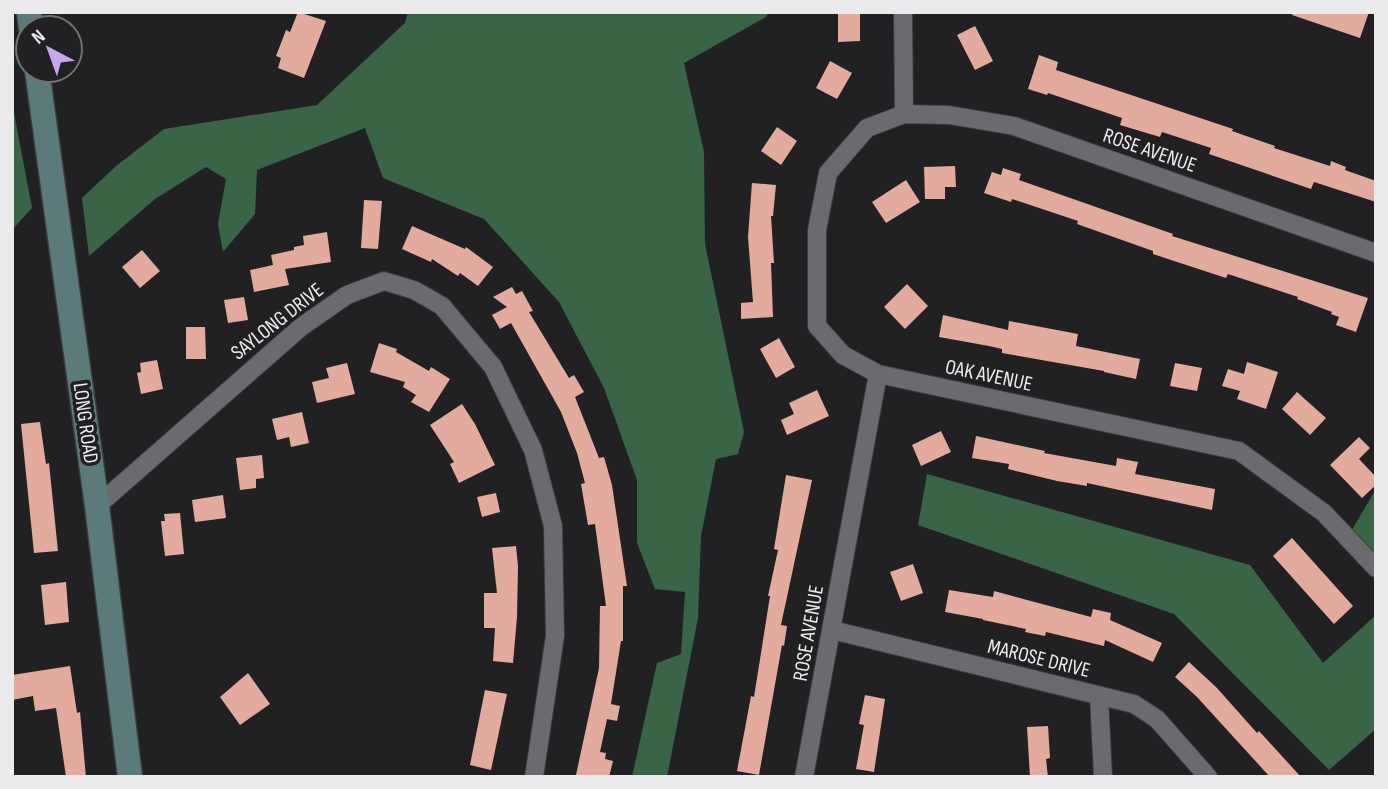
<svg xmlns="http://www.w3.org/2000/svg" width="1388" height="789" viewBox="0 0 1388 789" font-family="'Sofia Sans Condensed',sans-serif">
<rect width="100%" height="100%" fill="#212124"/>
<path fill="#396446" d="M 408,12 L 769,12 L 766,17 L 684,63 L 704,152 L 705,244 L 744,432 L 738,454 L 716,459 L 701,536 L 698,618 L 667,777 L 632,777 L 657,663 L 681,654 L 685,592 L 655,589 L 637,543 L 637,480 L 604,388 L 559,302 L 484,219 L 383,178 L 365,128 L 257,170 L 255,214 L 223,252 L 218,224 L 226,179 L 206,167 L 155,199 L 89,256 L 82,198 L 116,166 L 164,129 L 317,105 L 405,23 Z
M 12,102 L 32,208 L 12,230 Z
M 927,474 L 1250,565 L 1323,663 L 1376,615 L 1376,729 L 1329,770 L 1174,614 L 918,525 Z
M 1376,489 L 1376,568 L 1347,538 Z"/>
<path fill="#e2ab9d" d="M 298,12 L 326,21 L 304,78 L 278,68 L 281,58 L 276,56 L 286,30 L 290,32 Z
M 1293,12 L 1369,12 L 1360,38 L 1292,15 Z
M 838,13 L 860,13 L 860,41 L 838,42 Z
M 975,26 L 993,61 L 975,70 L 957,35 Z
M 1039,55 L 1058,62 L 1056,70 L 1233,129 L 1232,131 L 1275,146 L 1274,148 L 1330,166 L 1331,161 L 1346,167 L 1345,170 L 1376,181 L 1376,202 L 1314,182 L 1311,189 L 1209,154 L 1211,148 L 1162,132 L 1160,137 L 1120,125 L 1122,118 L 1048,93 L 1047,95 L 1028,89 Z
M 830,61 L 852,73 L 837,99 L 816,88 Z
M 777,127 L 797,141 L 781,165 L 761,151 Z
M 955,166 L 956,187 L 945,187 L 945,199 L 925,199 L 924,167 Z
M 1003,168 L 1021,174 L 1019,180 L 1173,234 L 1172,236 L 1368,298 L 1356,332 L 1336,325 L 1339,317 L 1331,314 L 1332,312 L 1297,299 L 1298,297 L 1228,274 L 1226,278 L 1171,260 L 1153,254 L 1153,251 L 1077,224 L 1078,221 L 1012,199 L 1011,202 L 984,193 L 992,172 L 1001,175 Z
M 906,180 L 920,202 L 886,223 L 872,202 Z
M 752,183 L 776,185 L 773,216 L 771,216 L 774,263 L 771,263 L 773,317 L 741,319 L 741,303 L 753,302 L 748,237 Z
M 364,200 L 382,201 L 378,249 L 361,248 Z
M 412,226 L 465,249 L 466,247 L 493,267 L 478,286 L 460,273 L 458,276 L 432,259 L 431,262 L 402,249 Z
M 327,232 L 331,262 L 285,269 L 289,285 L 254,292 L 250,270 L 273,265 L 271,255 L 294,250 L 294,247 L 304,245 L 303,236 Z
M 142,250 L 160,271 L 140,288 L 122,267 Z
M 907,284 L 928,306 L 905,329 L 884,307 Z
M 512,287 L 516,294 L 522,291 L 533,311 L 529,312 L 569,378 L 574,375 L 584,392 L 575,397 L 599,458 L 604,457 L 612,485 L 627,586 L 623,586 L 623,641 L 621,641 L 611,704 L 620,706 L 617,721 L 607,719 L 600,752 L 606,753 L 605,759 L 613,761 L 609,777 L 576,775 L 599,668 L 600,606 L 606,606 L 595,524 L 588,525 L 581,484 L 585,483 L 577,453 L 561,412 L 511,323 L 500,329 L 492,315 L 507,307 L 493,297 Z
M 244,297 L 248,320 L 228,323 L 224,300 Z
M 943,315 L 1008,330 L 1009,321 L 1078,334 L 1076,346 L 1140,359 L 1136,379 L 1104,372 L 1104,371 L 1002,353 L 1002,349 L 989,346 L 939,337 Z
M 186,327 L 205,327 L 206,359 L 186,359 Z
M 779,338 L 795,367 L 776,378 L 760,349 Z
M 379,343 L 397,349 L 396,352 L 429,371 L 431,367 L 450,379 L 429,412 L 411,402 L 416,395 L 403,387 L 405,382 L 370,372 Z
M 157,360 L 163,389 L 141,394 L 137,373 L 141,372 L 140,363 Z
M 1247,362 L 1278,372 L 1266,409 L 1237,399 L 1240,391 L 1222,386 L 1228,369 L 1244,374 Z
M 347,363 L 355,394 L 317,403 L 312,382 L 329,378 L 326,368 Z
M 1175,363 L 1202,368 L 1197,391 L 1170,386 Z
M 817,390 L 829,416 L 787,435 L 781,420 L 794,414 L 789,403 Z
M 1297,392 L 1326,418 L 1310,435 L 1282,409 Z
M 462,404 L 475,424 L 495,465 L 459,483 L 450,464 L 454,462 L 430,425 Z
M 302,412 L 309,443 L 291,447 L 289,437 L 277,440 L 272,419 Z
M 40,422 L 46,464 L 49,463 L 58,551 L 34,553 L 21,424 Z
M 941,431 L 951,452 L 921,466 L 912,445 Z
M 976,436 L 1045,451 L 1044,453 L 1116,466 L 1117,458 L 1138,462 L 1135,474 L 1215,489 L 1212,510 L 1087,483 L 1087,486 L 1057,481 L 1008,469 L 1009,464 L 972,458 Z
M 1359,437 L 1370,448 L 1359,459 L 1376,477 L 1376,485 L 1362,498 L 1330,465 Z
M 262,455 L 264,478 L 256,479 L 256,488 L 240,490 L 236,458 Z
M 786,475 L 812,480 L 781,625 L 787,626 L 784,646 L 782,645 L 759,775 L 737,771 L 751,696 L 754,697 L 770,596 L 768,596 L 778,550 L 774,549 Z
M 496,493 L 500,512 L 482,517 L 477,497 Z
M 223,495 L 226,518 L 195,522 L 192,500 Z
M 180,513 L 184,554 L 165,556 L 161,521 L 165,521 L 164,514 Z
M 1292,538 L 1353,606 L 1334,624 L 1273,556 Z
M 516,546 L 518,566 L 517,617 L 513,663 L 493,661 L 495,628 L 484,628 L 484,593 L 497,593 L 492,548 Z
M 913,564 L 923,593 L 901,601 L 890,572 Z
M 66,582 L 69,622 L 45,625 L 41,585 Z
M 949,590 L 993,597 L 994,591 L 1091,617 L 1093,609 L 1111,613 L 1110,620 L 1162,643 L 1153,662 L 1105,640 L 1104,646 L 1046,632 L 1045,636 L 1025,632 L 1026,629 L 983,620 L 983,619 L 945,612 Z
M 1189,662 L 1217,688 L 1257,733 L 1259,731 L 1301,777 L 1270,777 L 1197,697 L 1175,677 Z
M 70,666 L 77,713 L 80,712 L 86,777 L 66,777 L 56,708 L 35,711 L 33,696 L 12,700 L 12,675 Z
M 248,673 L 270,704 L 240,725 L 220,697 Z
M 485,690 L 507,694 L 491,770 L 470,765 Z
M 865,695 L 885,699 L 874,772 L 856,769 L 864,725 L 859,724 Z
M 1048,726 L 1050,758 L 1046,759 L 1048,777 L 1030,777 L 1027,727 Z"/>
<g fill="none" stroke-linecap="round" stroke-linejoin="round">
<g stroke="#3c3c3e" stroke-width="20">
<path id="street" d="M 903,12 L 904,114
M 1376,253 L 1014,126 L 949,115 L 904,114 L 867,128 L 828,173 L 817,230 L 817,326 L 843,355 L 878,374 L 1239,451 L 1324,513 L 1376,568
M 97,506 L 301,327 L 347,295 L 384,281 L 414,290 L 442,306 L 493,367 L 533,450 L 553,526 L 555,636 L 534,777
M 832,630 L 1134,704 L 1157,719 L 1208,777
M 1099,696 L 1103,777
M 804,777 L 878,374"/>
</g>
<g stroke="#3c3c3e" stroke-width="27">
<path id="secondary" d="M 29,12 L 31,28
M 37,70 L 97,506 L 130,777"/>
</g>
<use href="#street" stroke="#6b6b6f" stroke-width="18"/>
<use href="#secondary" stroke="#5b7b7a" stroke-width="24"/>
</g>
<g text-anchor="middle" stroke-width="7" stroke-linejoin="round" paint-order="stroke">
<g font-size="21" fill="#ebebed" stroke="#212124">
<text transform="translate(1150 150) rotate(19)" y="7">ROSE AVENUE</text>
<text transform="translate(277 321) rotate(-38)" y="7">SAYLONG DRIVE</text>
<text transform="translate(989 375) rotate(12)" y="7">OAK AVENUE</text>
<text transform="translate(86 423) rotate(82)" y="7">LONG ROAD</text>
<text transform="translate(808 633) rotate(-80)" y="7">ROSE AVENUE</text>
<text transform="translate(1039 658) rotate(14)" y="7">MAROSE DRIVE</text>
</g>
</g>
<rect width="1388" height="789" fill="none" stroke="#ebebed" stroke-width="28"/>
<g transform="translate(49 49) rotate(319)"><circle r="33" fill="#212124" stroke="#727274" stroke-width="2"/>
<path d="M0-5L12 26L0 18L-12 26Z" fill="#c7a6ef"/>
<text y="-10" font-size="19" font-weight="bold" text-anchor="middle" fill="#ebebed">N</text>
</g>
</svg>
